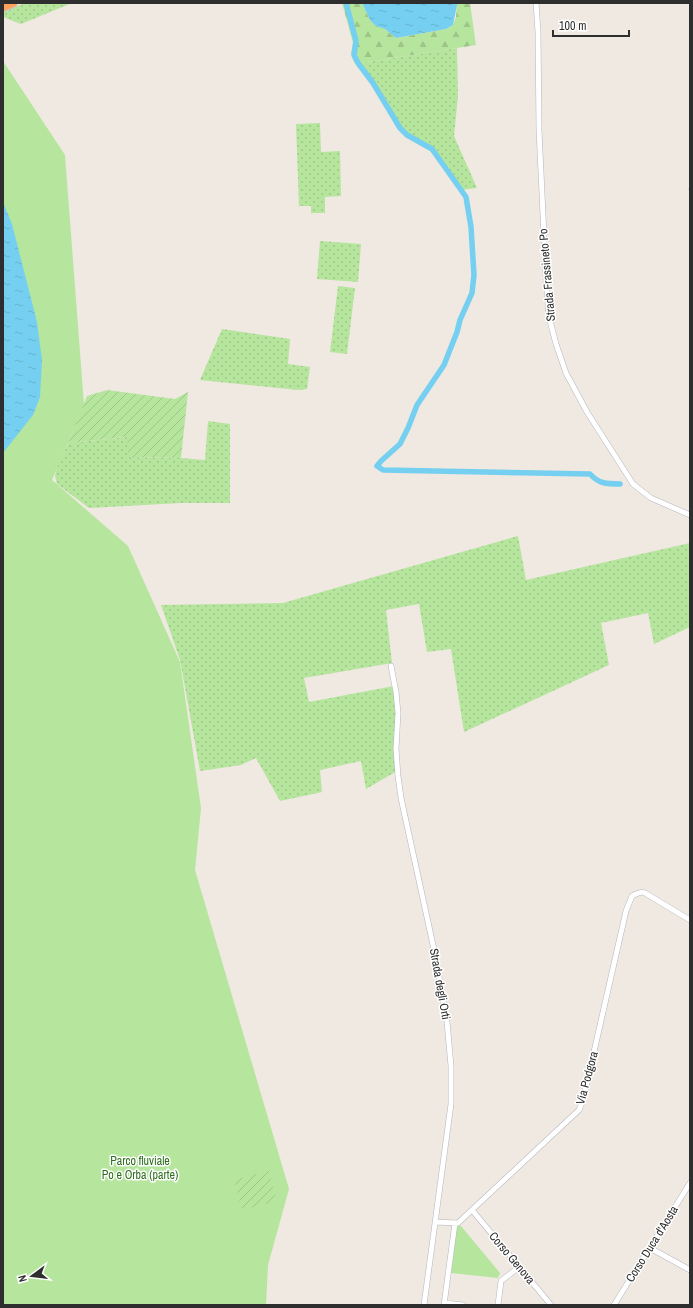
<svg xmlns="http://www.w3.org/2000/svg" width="693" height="1308" viewBox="0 0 693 1308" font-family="'Archivo Narrow',sans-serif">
<defs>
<pattern id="grass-dots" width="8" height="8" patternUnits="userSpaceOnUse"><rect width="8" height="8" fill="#b6e59e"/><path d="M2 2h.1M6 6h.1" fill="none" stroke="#9dc588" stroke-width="1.8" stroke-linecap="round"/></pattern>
<pattern id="forest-firs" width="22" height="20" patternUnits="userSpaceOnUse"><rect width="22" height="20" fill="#b6e59e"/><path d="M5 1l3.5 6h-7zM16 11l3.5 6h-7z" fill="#9dc588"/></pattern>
<pattern id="garden-furrows" width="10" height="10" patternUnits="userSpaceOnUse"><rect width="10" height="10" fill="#b6e59e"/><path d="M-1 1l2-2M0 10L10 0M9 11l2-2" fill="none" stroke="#9dc588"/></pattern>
<pattern id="water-ripples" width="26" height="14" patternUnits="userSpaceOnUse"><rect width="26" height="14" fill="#75cff0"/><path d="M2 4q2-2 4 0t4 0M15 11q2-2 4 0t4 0" fill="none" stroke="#66b2ce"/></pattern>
</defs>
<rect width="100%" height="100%" fill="#efe9e1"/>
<path fill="url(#grass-dots)" d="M 25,3 L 72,3 L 21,24 L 3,17 L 3,11 Z
M 457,48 L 458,96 L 454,136 L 477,188 L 462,190 L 433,152 L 420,141 L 407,134 L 394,118 L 376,87 L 364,70 L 354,62 L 361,63 Z
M 320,123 L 321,152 L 340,151 L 341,196 L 325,197 L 325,213 L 311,213 L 311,206 L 299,206 L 296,124 Z
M 320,241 L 361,244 L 358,282 L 317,279 Z
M 338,286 L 355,288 L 347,354 L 330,352 Z
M 222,329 L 290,339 L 288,364 L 310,367 L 307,389 L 298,390 L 200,380 Z
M 208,421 L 230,424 L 230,503 L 181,503 L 89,508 L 57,484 L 55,476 L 57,467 L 68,443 L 128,437 L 128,457 L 181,458 L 205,460 Z
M 518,536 L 526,580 L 690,543 L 690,627 L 654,644 L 648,613 L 601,623 L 609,665 L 464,732 L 451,649 L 427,652 L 419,604 L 386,610 L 392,663 L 304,678 L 309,702 L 394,686 L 397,734 L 397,771 L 366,789 L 361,761 L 320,770 L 322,792 L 280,801 L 256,758 L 241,765 L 200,771 L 180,660 L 161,605 L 283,603 Z"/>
<path fill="url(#forest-firs)" d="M 342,3 L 362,3 L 370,20 L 376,25 L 385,29 L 396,38 L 446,29 L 453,25 L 456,17 L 457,3 L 470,3 L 476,45 L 361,63 L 354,62 L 351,53 L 353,43 Z"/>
<path fill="#b6e59e" d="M 3,61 L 65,155 L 84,405 L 52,480 L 128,546 L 180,662 L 201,808 L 195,870 L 289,1189 L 268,1265 L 266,1305 L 3,1305 Z
M 457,1225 L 461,1226 L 500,1273 L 498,1278 L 451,1273 Z"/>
<path fill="url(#garden-furrows)" d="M 107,390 L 175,399 L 188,392 L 181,458 L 128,457 L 127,437 L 68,443 L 87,396 Z
M 269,1170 L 277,1201 L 242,1210 L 234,1180 Z"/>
<path fill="url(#water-ripples)" d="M 362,3 L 457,3 L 457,5 L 453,25 L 446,29 L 396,38 L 385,29 L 376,26 L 370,20 Z
M 3,202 L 12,224 L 37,322 L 42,360 L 40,397 L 33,415 L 3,453 Z"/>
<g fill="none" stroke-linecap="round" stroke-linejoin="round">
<path stroke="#75cff0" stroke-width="1.5" d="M 689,189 L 690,189"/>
<path stroke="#75cff0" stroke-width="5.5" d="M 346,3 L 356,41 L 354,55 L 358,63 L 373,83 L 400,128 L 407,135 L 432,149 L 466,197 L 471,227 L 474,275 L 472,293 L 460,320 L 457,332 L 444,365 L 417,405 L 408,428 L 400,444 L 381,461 L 377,466 L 383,470 L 590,474 C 599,484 607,484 620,484"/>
<g stroke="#b4b7c1" stroke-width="6">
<path id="minor" d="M 536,3 L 538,32 L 539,130 L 546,278 L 549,317 L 556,344 L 566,373 L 587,412 L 633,484 L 651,498 L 690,515
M 391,666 L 396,692 L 398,713 L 396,749 L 398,776 L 401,798 L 435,954 L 447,1022 L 451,1066 L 451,1104 L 424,1305
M 472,1210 L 551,1305
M 435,1222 L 458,1223 L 579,1110 L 583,1100 L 626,911 L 632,896 L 636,894 L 642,892 L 645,893 L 690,920
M 650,1248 L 690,1270
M 445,1303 L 463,1305
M 444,1305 L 455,1223
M 498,1305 L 501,1281 L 519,1267
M 614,1305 L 690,1183"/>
</g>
<g stroke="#c9c9c9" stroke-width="10">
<path id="highway" d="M 3,7 L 13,3"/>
</g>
<use href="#minor" stroke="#fff" stroke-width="5"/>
<use href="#highway" stroke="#ffa35c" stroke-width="8"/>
</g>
<g text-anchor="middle" stroke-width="3" stroke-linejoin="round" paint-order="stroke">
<g font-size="12" fill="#2e2e2e" stroke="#fff">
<text transform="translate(547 275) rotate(-95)" y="4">Strada Frassineto Po</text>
<text transform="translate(440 984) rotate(80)" y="4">Strada degli Orti</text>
<text transform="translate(587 1078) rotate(-75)" y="4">Via Podgora</text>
<text transform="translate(652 1244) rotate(-58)" y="4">Corso Duca d'Aosta</text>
<text transform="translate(512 1258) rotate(50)" y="4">Corso Genova</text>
</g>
<g font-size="12" fill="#2c6e1b" stroke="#fff">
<text x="140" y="1165">Parco fluviale<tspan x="140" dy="14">Po e Orba (parte)</tspan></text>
</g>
</g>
<rect width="693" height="1308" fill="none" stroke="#2e2e2e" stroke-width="8"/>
<g transform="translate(32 1276) rotate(255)" stroke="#ffffff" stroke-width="3" paint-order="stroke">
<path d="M0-3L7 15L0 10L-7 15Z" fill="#2e2e2e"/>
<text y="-6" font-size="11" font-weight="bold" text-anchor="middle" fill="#2e2e2e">N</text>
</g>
<path d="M553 30v6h76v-6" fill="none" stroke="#2e2e2e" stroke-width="2"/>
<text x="559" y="30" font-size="12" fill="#2e2e2e" stroke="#ffffff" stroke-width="3" paint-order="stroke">100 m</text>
</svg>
